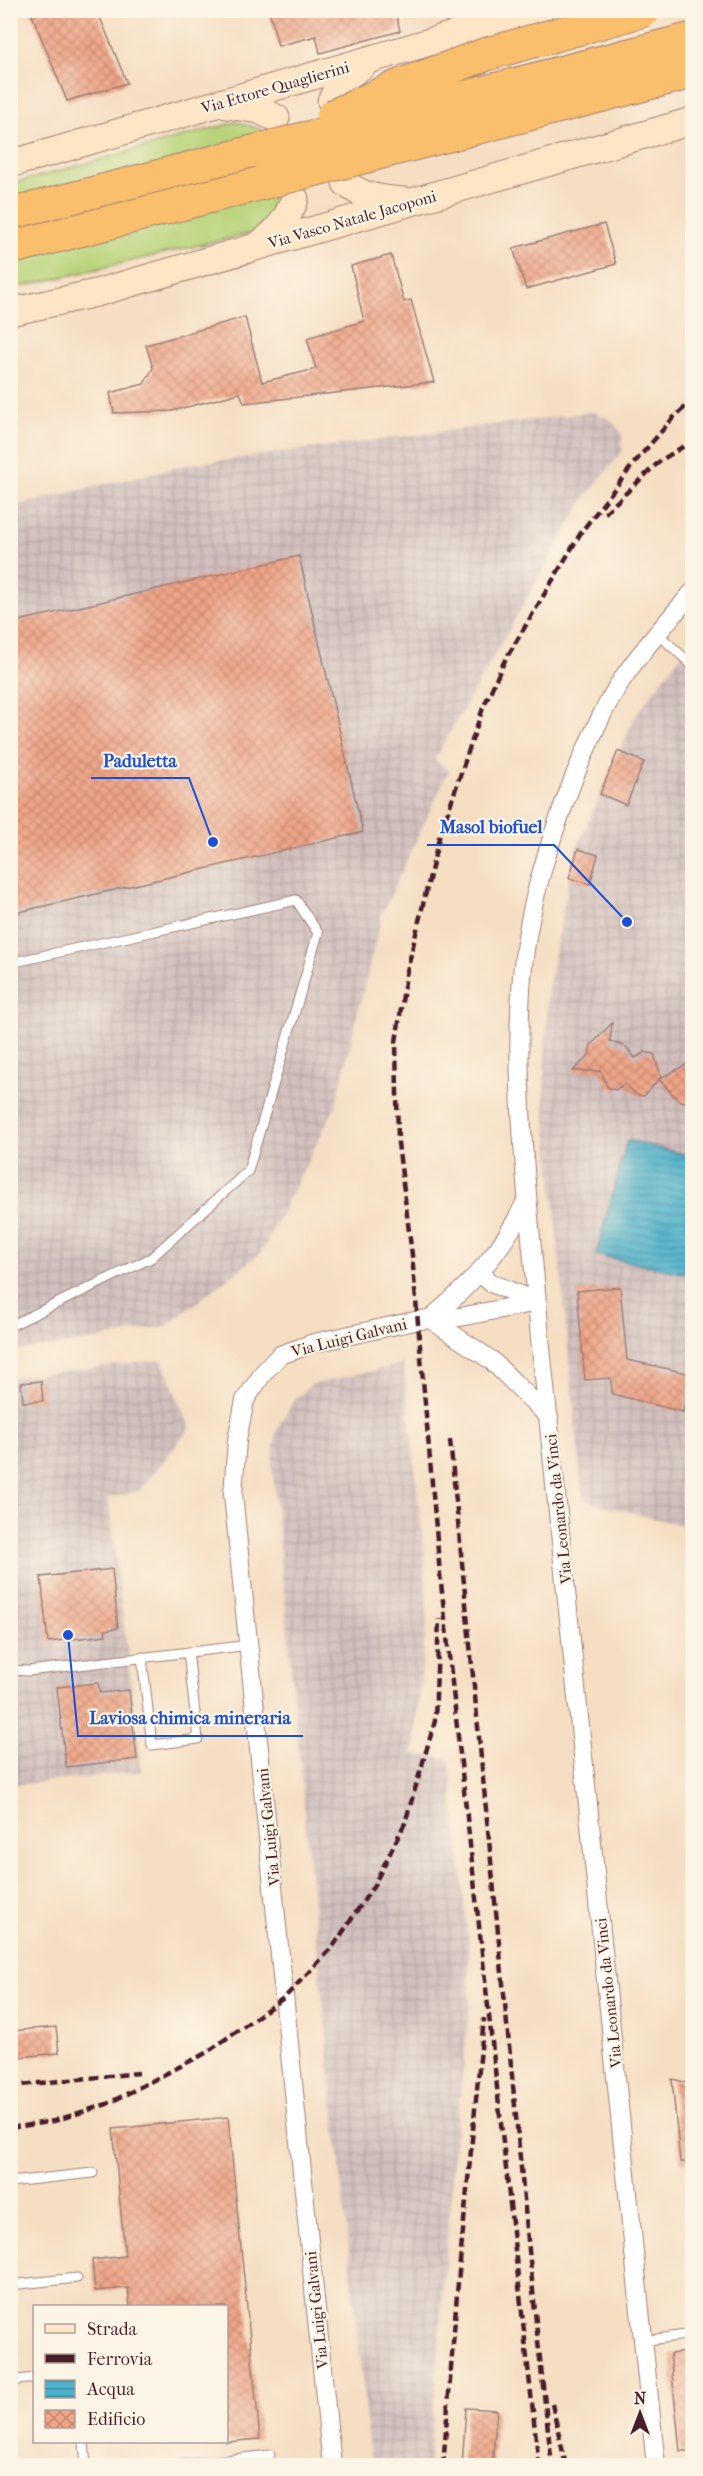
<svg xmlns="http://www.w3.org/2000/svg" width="703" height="2476" viewBox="0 0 703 2476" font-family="'IM FELL French Canon',serif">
<defs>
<pattern id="industrial-grid" width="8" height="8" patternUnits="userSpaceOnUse" patternTransform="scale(1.5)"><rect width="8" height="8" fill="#d1bfbd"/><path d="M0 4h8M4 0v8" fill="none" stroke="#b5a4a3"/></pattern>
<pattern id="water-rules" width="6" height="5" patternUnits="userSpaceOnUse" patternTransform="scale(1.5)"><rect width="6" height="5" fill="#4cb1cb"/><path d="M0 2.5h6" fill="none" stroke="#418fa5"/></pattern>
<pattern id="building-cross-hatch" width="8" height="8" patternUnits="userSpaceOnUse" patternTransform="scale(1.5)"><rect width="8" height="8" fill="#f0a587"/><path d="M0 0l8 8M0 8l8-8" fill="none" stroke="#c4866f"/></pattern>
</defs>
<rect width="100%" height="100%" fill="#fcf5e5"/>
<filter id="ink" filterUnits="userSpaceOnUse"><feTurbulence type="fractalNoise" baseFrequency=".0167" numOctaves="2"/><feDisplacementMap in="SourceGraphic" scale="12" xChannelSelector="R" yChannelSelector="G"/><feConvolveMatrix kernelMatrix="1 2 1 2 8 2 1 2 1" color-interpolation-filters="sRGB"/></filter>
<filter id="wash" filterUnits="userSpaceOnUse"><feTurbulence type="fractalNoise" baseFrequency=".008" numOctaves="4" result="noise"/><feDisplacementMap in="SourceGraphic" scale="24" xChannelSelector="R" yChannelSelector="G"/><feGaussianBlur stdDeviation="1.35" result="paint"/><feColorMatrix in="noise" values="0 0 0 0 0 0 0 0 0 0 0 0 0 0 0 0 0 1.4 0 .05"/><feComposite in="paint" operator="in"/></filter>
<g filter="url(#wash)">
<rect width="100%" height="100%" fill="#f5dec2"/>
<path fill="url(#industrial-grid)" d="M 592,412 L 610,419 L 622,434 L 622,452 L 584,499 L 434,760 L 449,770 L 382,914 L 335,1107 L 261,1253 L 166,1326 L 70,1344 L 11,1351 L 10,497 L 14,506 L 186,465 Z
M 692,640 L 692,1528 L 583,1500 L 544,1099 L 548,989 L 574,854 L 636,715 Z
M 162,1360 L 190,1428 L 139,1491 L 108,1498 L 142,1772 L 11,1785 L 10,1378 Z
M 403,1364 L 424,1550 L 427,1618 L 413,1754 L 449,1759 L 468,1935 L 470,2005 L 455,2139 L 429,2465 L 371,2466 L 316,1935 L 272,1464 L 276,1431 L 294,1400 L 312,1384 Z"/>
<path fill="#b8d379" stroke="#817952" stroke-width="1.5" d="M 236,122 L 261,129 L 279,166 L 270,213 L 256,232 L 11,289 L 11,184 Z"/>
<path fill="url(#water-rules)" stroke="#4b687b" stroke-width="1.5" d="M 627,1140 L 692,1156 L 692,1275 L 596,1255 Z"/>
<g id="blocks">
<path fill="url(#building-cross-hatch)" d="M 30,10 L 97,10 L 127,83 L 67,101 Z
M 269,10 L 395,10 L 400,31 L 320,53 L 316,36 L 278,46 Z
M 604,224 L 616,264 L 526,289 L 513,248 Z
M 391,255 L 404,302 L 411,300 L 434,382 L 244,403 L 240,393 L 172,411 L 114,413 L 110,393 L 144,384 L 153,368 L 146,345 L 245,317 L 262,382 L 316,369 L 307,338 L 364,321 L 351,266 Z
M 299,556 L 363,832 L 10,914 L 10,623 Z
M 618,751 L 644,762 L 626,805 L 600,794 Z
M 578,849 L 598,855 L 590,884 L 569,878 Z
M 612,1023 L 610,1041 L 626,1047 L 635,1058 L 645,1052 L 654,1054 L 661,1077 L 644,1096 L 637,1095 L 625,1084 L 615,1090 L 607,1087 L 601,1071 L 573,1071 L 589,1055 L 591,1045 Z
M 693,1061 L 693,1105 L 678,1100 L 659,1079 Z
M 620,1287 L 627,1360 L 692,1374 L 683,1412 L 612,1394 L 611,1378 L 585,1380 L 577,1291 Z
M 41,1381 L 43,1401 L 23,1402 L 21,1383 Z
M 112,1569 L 118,1628 L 105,1630 L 106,1635 L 48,1642 L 41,1577 Z
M 98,1683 L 100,1693 L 129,1690 L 137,1759 L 66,1767 L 57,1687 Z
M 56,2027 L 59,2053 L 10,2058 L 10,2031 Z
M 672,2079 L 693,2084 L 693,2162 L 680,2162 Z
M 228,2117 L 260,2439 L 226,2442 L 226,2307 L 130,2307 L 128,2288 L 95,2291 L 92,2260 L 125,2256 L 113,2129 Z
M 693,2351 L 693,2451 L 680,2451 L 670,2354 Z
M 466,2408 L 497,2410 L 492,2466 L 462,2466 Z"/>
</g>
</g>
<g filter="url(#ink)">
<use href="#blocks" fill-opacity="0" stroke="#a07e76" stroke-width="1.5"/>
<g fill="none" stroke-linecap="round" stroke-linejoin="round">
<g stroke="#a07e76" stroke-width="11">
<path id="lane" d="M 658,634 L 692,665
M 10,963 L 296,900 L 318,933 L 248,1171 L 151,1258 L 10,1326
M 142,1657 L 152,1745 L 198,1739 L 188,1652
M 10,1670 L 28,1671 L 250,1645
M 10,2182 L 93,2173
M 10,2285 L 77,2278
M 643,2341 L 692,2334
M 10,2381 L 34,2378
M 84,2442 L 86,2466
M 174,2466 L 270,2455"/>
</g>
<g stroke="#a07e76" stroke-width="20">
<path id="street" d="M 481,1273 L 491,1283 L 537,1302
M 430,1319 C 471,1285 505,1248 527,1199
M 430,1319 L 491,1360 L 549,1417
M 332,2466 L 233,1494 L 237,1440 L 245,1400 L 264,1372 L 280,1355 L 314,1343 L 419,1320 L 460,1317 L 537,1302
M 656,2466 L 540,1338 C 531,1223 514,1106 521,990 C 525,916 548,843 575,775 C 589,742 603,708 623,678 C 643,648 669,620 692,593"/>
</g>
<g stroke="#a07e76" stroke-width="29">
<path id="secondary" d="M 331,101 L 344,78 L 362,66
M 226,105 L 259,110 L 276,118
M 10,164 L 540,10
M 346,183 C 363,198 382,199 404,201
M 259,245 C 277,232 287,220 295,199
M 10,312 L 96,293 L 692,121"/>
</g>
<g stroke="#a07e76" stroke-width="35">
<path id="highway" d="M 10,215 L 257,151"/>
</g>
<use href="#lane" stroke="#fff" stroke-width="9"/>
<use href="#street" stroke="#fff" stroke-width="18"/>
<use href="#secondary" stroke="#fde5c5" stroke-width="27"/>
<use href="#highway" stroke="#f9bf6d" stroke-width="33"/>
<path stroke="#4a1f2b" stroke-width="4.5" stroke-dasharray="9 4.5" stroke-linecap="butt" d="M 605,513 L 660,461 L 692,441
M 450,1440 L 537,2332 L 552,2466
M 10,2086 L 139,2073
M 10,2128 L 54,2121 L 107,2104 L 206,2053 L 285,1997 L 332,1948 L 373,1887 L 405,1823 L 435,1721 L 439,1619
M 552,2404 L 566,2466
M 443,2466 L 458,2282 L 484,2018
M 539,2466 L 440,1574 L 412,1255 L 398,1143 L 396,1042 L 406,975 L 439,838 L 483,708 L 504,662 L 582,531 L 635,462 L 673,418 L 692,401"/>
<g stroke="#a07e76" stroke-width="35" stroke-linecap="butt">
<path id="highway-bridge" d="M 333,116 L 399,86 L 487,54 L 644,10
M 257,151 L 692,39
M 10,248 L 692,72"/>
</g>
<use href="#highway-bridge" stroke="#f9bf6d" stroke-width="33"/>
</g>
</g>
<g text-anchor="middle" stroke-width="4.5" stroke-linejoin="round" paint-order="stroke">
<g font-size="16" fill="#4a1f2b" stroke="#fcf5e5">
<text transform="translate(275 87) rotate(-16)" y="6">Via Ettore Quaglierini</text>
<text transform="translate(352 219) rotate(-16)" y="6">Via Vasco Natale Jacoponi</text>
<text transform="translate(349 1337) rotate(-14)" y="6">Via Luigi Galvani</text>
<text transform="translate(558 1509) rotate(-96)" y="6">Via Leonardo da Vinci</text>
<text transform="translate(268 1827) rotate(-96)" y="6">Via Luigi Galvani</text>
<text transform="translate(608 1993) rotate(-96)" y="6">Via Leonardo da Vinci</text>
<text transform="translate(316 2310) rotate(-96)" y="6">Via Luigi Galvani</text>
</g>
</g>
<path fill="none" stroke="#1d4ed8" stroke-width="2" d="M213 842L189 778H91M627 922L554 845H427M68 1635L78 1736H303"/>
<g fill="#1d4ed8" stroke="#fcf5e5" stroke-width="2">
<circle cx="213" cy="842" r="6"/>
<circle cx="627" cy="922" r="6"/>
<circle cx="68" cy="1635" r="6"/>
</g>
<g font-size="18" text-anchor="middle" font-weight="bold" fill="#1d4ed8" stroke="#fcf5e5" stroke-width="4.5" stroke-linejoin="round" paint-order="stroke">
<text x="140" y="767">Paduletta</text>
<text x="491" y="833">Masol biofuel</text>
<text x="190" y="1724">Laviosa chimica mineraria</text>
</g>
<rect width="703" height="2476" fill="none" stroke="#fcf5e5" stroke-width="36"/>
<rect x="33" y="2305" width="195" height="138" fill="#fcf5e5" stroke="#b59f9b" stroke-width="1.5"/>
<rect x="45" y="2324" width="30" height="9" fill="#fde5c5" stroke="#b59f9b" stroke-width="1.5"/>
<text x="87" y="2335" font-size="18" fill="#4a1f2b">Strada</text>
<rect x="45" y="2354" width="30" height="9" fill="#4a1f2b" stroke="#b59f9b" stroke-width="1.5"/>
<text x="87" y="2365" font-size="18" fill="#4a1f2b">Ferrovia</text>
<rect x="45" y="2380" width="30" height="18" fill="url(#water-rules)" stroke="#b59f9b" stroke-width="1.5"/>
<text x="87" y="2395" font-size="18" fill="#4a1f2b">Acqua</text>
<rect x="45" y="2410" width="30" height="18" fill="url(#building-cross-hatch)" stroke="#b59f9b" stroke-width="1.5"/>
<text x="87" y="2425" font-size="18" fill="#4a1f2b">Edificio</text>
<g transform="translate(640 2413)" stroke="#fcf5e5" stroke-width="4.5" paint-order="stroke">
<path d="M0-4.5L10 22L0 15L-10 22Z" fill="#4a1f2b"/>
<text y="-9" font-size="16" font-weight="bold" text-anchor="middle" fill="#4a1f2b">N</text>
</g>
</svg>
